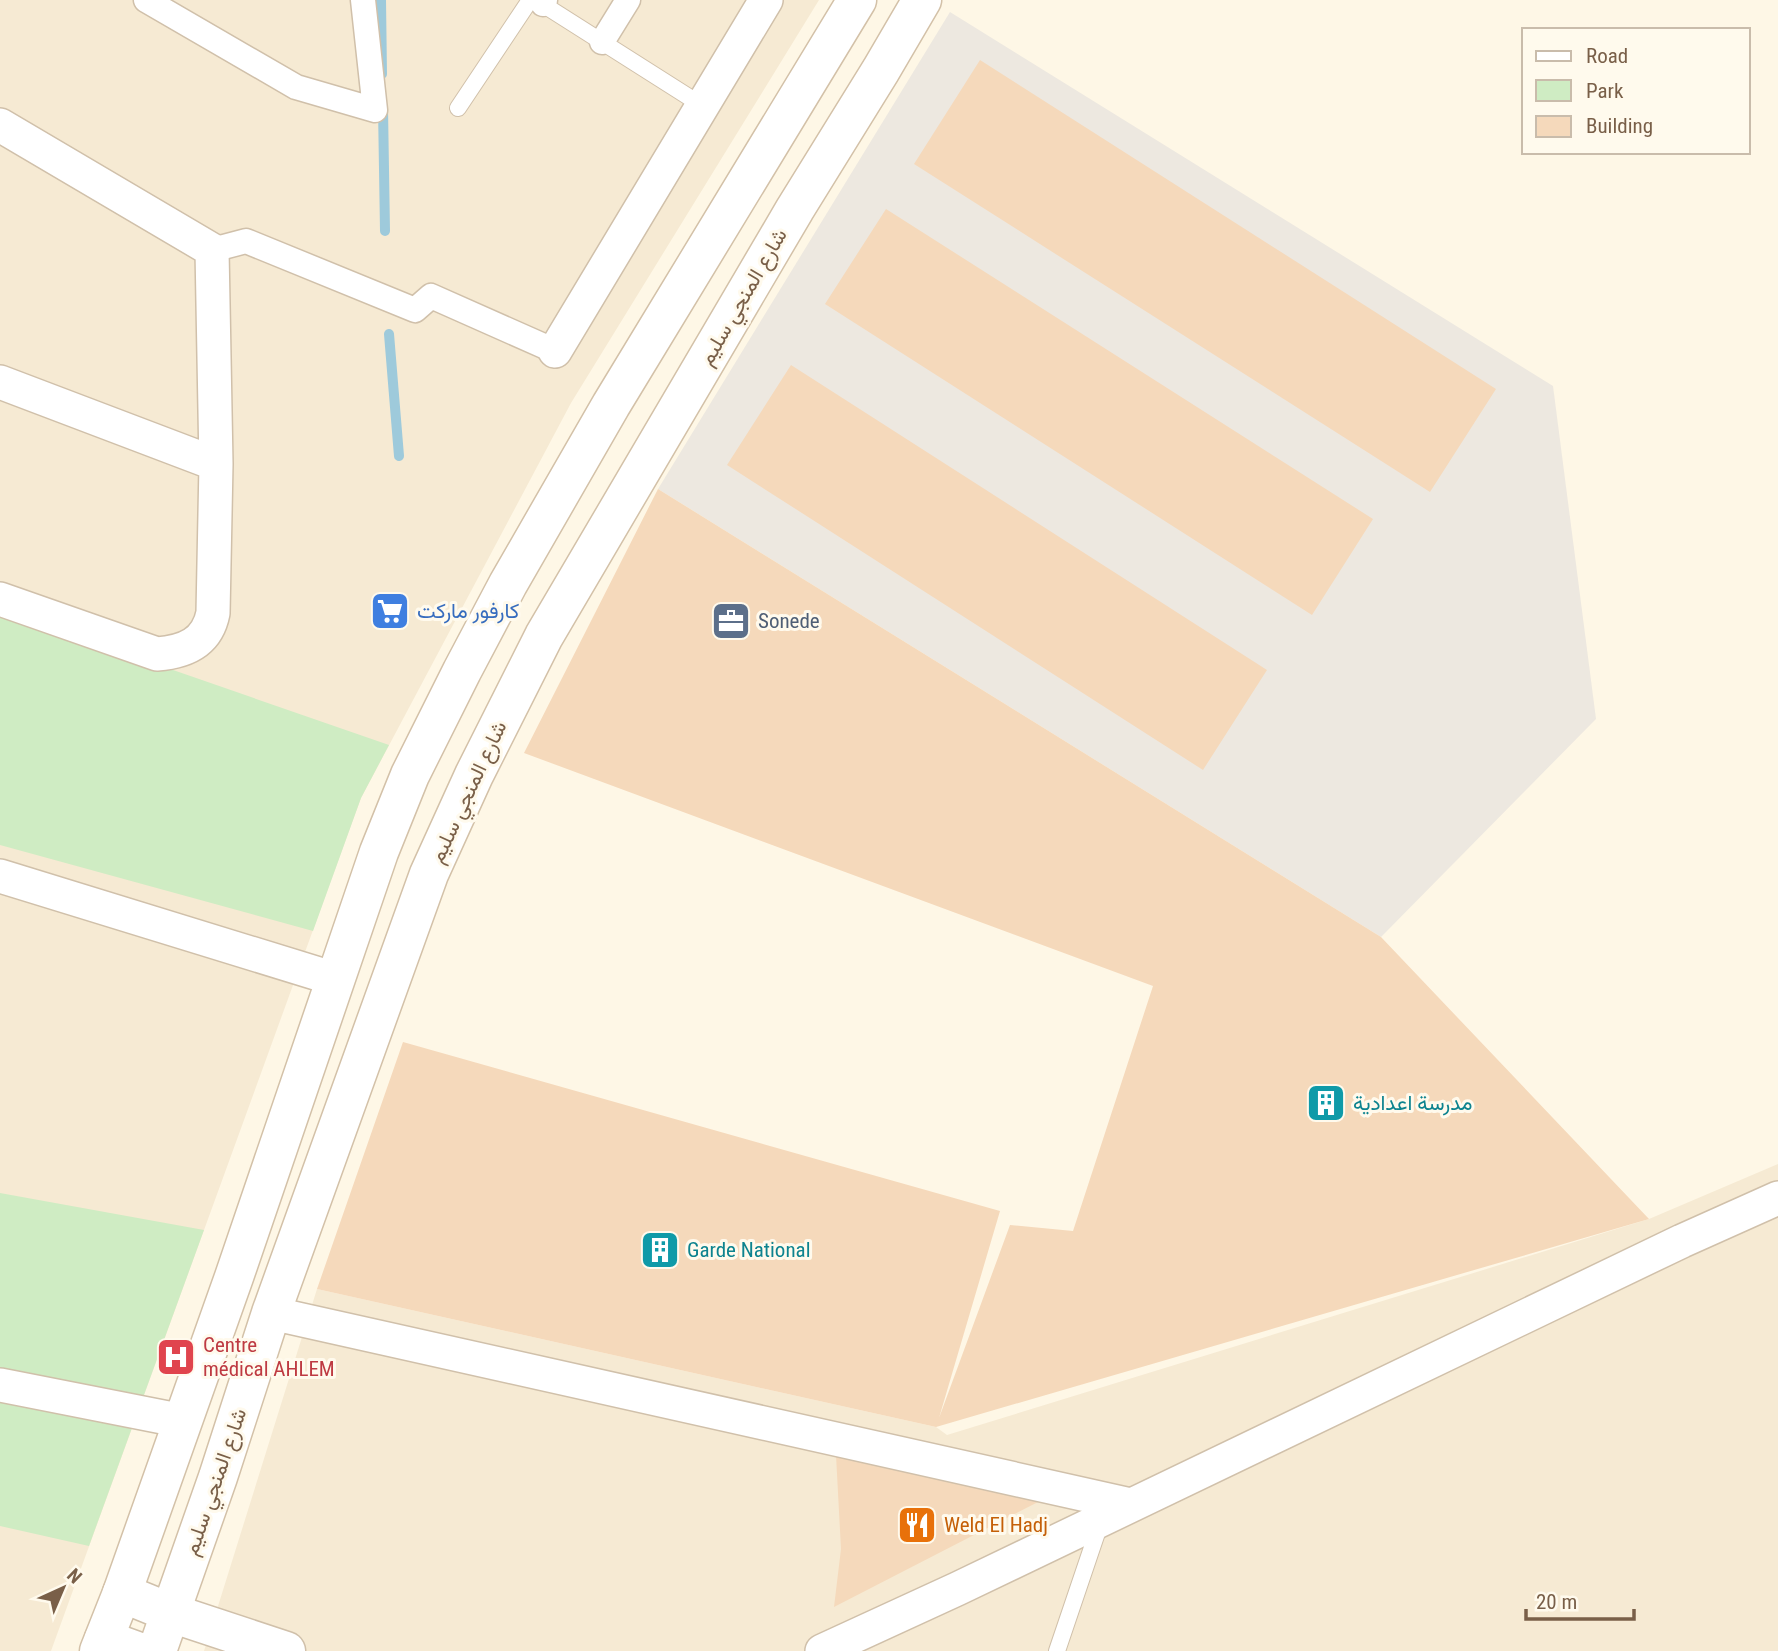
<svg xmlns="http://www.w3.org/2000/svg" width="1778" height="1651" viewBox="0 0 1778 1651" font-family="'Roboto Condensed',Vazirmatn,sans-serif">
<rect width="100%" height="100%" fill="#fef7e6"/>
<path fill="#f6ead3" d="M 0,0 L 819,0 L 571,403 L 361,798 L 51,1651 L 0,1651 Z
M 1778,1164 L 1778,1651 L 204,1651 L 317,1289 L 936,1427 L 947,1435 L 1649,1219 Z"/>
<path fill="#ede8e0" d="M 950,12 L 1553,386 L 1596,719 L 1381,937 L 658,489 Z"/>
<path fill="#cfecc3" d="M 0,610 L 389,745 L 361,798 L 313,931 L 0,845 Z
M 0,1193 L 204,1230 L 89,1546 L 0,1526 Z"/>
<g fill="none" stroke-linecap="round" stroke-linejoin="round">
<path stroke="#9ecadb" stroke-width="10" d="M 381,0 L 382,74
M 383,108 L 385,231
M 389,334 L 399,456"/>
</g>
<path fill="#f5d9bb" d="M 980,60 L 1496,389 L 1430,492 L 914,164 Z
M 886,209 L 1373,519 L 1312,615 L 825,304 Z
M 791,365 L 1267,670 L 1203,770 L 727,465 Z
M 658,489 L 1381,937 L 1649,1219 L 936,1427 L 317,1289 L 403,1042 L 1000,1211 L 939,1418 L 1010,1225 L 1073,1231 L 1153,986 L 524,753 Z
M 836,1455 L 1040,1501 L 834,1607 L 841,1549 Z"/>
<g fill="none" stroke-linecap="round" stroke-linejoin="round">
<g stroke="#d0c0aa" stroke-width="18">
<path id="service" d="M 536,0 L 703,106
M 458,108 L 530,0
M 1057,1651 L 1101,1521"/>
</g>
<g stroke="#d0c0aa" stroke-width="27">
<path id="pedestrian" d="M 146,0 L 296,87 L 375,110 L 363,0
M 543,4 L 545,0
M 602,42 L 628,0
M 212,250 L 246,241 L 415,310 L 431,296 L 555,351"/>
</g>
<g stroke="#d0c0aa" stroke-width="36">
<path id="minor" d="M 0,125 L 212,250 L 216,464 L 213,613 C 207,643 185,652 157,654 L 0,599
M 555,351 L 766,0
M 0,382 L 216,464
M 0,876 L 335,979
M 271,1313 L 1131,1505
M 0,1385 L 183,1421
M 822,1651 L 957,1589 L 1682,1241 L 1778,1198"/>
</g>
<g stroke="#d0c0aa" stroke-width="41">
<path id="tertiary" d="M 122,1593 L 171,1613 L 286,1651
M 104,1639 L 137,1651"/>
</g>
<g stroke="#d3c1a8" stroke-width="41">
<path id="secondary" d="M 99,1651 L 122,1593 L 234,1277 L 379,852 L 410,775 L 462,671 L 508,584 L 611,405 L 857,0
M 157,1651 L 218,1477 L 271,1313 L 429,874 L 474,775 L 544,636 L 795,209 L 881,70 L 922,0"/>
</g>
<use href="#service" stroke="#fff" stroke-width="16"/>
<use href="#pedestrian" stroke="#fff" stroke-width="24"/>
<use href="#minor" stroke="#fff" stroke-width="33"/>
<use href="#tertiary" stroke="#fff" stroke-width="38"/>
<use href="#secondary" stroke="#fff" stroke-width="38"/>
</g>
<defs>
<g id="supermarket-square" transform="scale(2.0125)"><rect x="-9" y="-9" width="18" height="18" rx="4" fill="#3f7fe0" stroke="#fffaed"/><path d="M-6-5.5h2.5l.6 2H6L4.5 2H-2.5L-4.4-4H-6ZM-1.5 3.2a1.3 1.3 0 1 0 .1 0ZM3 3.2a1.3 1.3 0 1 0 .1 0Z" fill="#fff"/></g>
<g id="office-square" transform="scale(2.0125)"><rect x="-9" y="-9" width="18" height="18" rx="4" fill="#5c6f8a" stroke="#fffaed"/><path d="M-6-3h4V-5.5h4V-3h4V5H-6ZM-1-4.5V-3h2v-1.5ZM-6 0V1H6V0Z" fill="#fff"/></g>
<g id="building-square" transform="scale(2.0125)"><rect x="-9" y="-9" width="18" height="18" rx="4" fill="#0f9aa8" stroke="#fffaed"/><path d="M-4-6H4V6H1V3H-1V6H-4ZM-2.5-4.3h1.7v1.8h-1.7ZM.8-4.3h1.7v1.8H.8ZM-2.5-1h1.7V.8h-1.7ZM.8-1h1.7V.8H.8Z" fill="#fff"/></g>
<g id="hospital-square" transform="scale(2.0125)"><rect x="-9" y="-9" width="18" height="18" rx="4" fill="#e0444e" stroke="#fffaed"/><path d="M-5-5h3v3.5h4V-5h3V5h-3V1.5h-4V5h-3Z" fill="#fff"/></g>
<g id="restaurant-square" transform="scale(2.0125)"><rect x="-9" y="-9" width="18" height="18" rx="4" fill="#e8710a" stroke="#fffaed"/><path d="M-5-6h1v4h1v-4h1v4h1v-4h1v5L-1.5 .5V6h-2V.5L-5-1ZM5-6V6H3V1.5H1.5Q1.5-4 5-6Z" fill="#fff"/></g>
</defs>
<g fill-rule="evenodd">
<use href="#supermarket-square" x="390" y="611"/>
<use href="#office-square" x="731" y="621"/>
<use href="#building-square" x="1326" y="1103"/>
<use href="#building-square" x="660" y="1250"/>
<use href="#hospital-square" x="176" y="1357"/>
<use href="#restaurant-square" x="917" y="1525"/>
</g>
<g text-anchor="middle" stroke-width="6" stroke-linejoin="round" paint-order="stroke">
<g font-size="21" fill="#795f48" stroke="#fffaed">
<text transform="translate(743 297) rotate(-60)" y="7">شارع المنجي سليم</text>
<text transform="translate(468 792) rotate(-65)" y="7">شارع المنجي سليم</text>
<text transform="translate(215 1482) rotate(-71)" y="7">شارع المنجي سليم</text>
</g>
<g font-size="21" fill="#366cbe" stroke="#fffaed" text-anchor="start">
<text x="417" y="618">كارفور ماركت</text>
</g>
<g font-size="21" fill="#4e5e75" stroke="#fffaed" text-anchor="start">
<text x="758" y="628">Sonede</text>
</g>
<g font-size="21" fill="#0d838f" stroke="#fffaed" text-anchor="start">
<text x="1353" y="1110">مدرسة اعدادية</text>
<text x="687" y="1257">Garde National</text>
</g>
<g font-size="21" fill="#be3a42" stroke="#fffaed" text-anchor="start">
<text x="203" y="1352">Centre<tspan x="203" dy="24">médical AHLEM</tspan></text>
</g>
<g font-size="21" fill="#c56008" stroke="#fffaed" text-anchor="start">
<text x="944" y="1532">Weld El Hadj</text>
</g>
</g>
<rect x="1522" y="28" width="228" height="126" fill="#fffaed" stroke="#c9bcab" stroke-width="2"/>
<rect x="1536" y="51" width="35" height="10" fill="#ffffff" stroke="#c9bcab" stroke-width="2"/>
<text x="1586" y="63" font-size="21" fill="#795f48">Road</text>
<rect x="1536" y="80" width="35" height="21" fill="#cfecc3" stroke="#c9bcab" stroke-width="2"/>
<text x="1586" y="98" font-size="21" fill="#795f48">Park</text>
<rect x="1536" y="116" width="35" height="21" fill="#f5d9bb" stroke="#c9bcab" stroke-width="2"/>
<text x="1586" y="133" font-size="21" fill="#795f48">Building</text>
<g transform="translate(63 1588) rotate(44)" stroke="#fffaed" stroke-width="5" paint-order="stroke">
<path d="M0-5L12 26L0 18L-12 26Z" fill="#795f48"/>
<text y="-10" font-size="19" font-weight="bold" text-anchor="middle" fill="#795f48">N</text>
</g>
<path d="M1526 1609v10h108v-10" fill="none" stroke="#795f48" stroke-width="3.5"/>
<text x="1536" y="1609" font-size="21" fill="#795f48" stroke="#fffaed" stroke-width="5" paint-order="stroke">20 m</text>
</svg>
